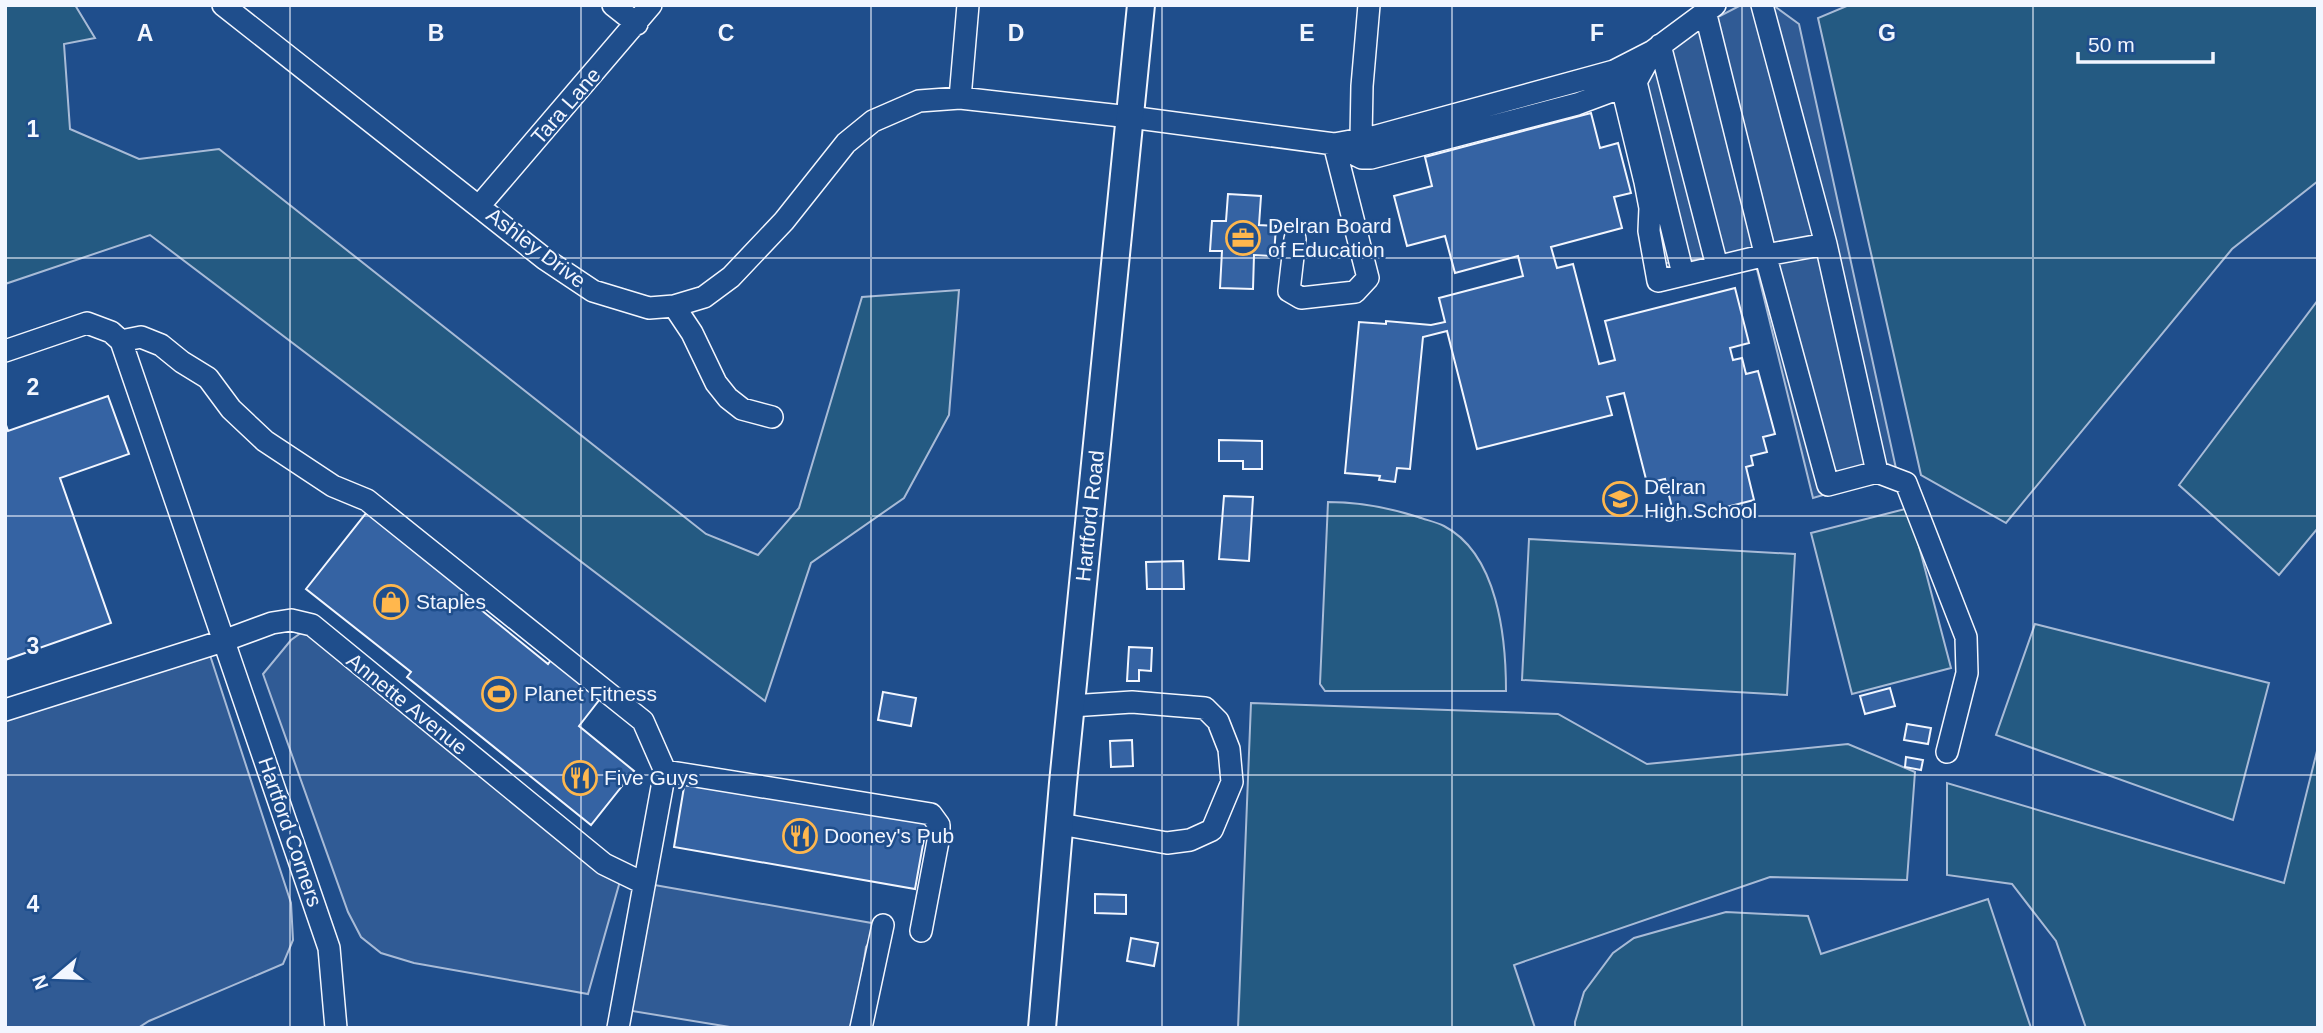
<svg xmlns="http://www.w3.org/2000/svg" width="2323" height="1033" viewBox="0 0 2323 1033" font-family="Helvetica,sans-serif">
<rect width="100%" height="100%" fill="#1f4e8c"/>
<path fill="#245a82" stroke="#a8bbd7" stroke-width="2" d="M 5,5 L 75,5 L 95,38 L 64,44 L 70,129 L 139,159 L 219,149 L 706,534 L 758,555 L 799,508 L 862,297 L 959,290 L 949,415 L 904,498 L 811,563 L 765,701 L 150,235 L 5,284 Z
M 1849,5 L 2318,5 L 2318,181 L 2232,249 L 2006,523 L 1921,475 L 1818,18 Z
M 2318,300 L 2318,528 L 2279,575 L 2179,485 Z
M 1328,502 C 1360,502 1387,507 1418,517 C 1426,520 1436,522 1444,526 C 1498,554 1506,638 1506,691 L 1325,691 L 1320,684 Z
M 1909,508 L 1951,668 L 1852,694 L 1811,533 Z
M 1529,539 L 1795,554 L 1787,695 L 1522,680 Z
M 2035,624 L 2269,683 L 2233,820 L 1996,735 Z
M 1251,703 L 1558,714 L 1647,764 L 1848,744 L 1915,772 L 1907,880 L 1770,877 L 1514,965 L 1535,1028 L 1238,1028 Z
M 2318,747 L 2318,1028 L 2086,1028 L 2056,941 L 2012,884 L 1947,875 L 1947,783 L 2284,883 Z
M 1988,899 L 2031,1028 L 1575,1028 L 1575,1022 L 1584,992 L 1613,953 L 1634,938 L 1726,912 L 1808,916 L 1821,954 Z"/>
<path fill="#305b95" stroke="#a8bbd7" stroke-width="2" d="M 1741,5 L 1773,5 L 1799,24 L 1897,473 L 1813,498 L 1753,253 L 1659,264 L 1614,71 Z
M 312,625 L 622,874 L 588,994 L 414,963 L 381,953 L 361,937 L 348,912 L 263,674 L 291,640 Z
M 207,646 L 291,903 L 293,940 L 283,964 L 149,1021 L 138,1028 L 5,1028 L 5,710 Z
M 643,883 L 883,925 L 866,947 L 859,993 L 850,1028 L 736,1028 L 620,1009 Z"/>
<path fill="#3563a3" stroke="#f2f6ff" stroke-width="2" d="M 1591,113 L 1600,148 L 1618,143 L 1631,193 L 1614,197 L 1622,228 L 1551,247 L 1557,268 L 1573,264 L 1599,364 L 1615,360 L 1605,321 L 1735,288 L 1749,343 L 1730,348 L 1733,360 L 1742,358 L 1746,374 L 1758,371 L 1775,434 L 1763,437 L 1767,452 L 1751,456 L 1753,465 L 1746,467 L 1754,500 L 1675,520 L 1665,479 L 1647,483 L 1624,393 L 1607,397 L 1612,415 L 1477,449 L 1447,331 L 1423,337 L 1410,469 L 1397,468 L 1395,482 L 1379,480 L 1380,476 L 1345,473 L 1359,322 L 1386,324 L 1386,321 L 1431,325 L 1445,322 L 1439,298 L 1523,276 L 1518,256 L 1455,273 L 1445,236 L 1407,246 L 1394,196 L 1432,186 L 1425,157 Z
M 1228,194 L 1261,196 L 1259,225 L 1276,226 L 1274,256 L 1254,255 L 1253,289 L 1220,288 L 1222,251 L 1210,251 L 1212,221 L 1226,221 Z
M 108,396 L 129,454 L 60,478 L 111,623 L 5,660 L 5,422 L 8,431 Z
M 1219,440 L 1262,441 L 1262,469 L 1243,469 L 1243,461 L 1219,461 Z
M 1224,496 L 1253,497 L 1249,561 L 1219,559 Z
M 367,512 L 474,597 L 470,601 L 548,664 L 551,660 L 600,699 L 579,726 L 634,771 L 591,825 L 407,677 L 411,672 L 306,589 Z
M 1183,561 L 1184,589 L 1147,589 L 1146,562 Z
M 1129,647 L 1152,648 L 1151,671 L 1139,670 L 1139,681 L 1127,681 Z
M 1890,688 L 1895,706 L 1865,714 L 1860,696 Z
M 883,692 L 916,698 L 911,726 L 878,720 Z
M 1907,724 L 1931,728 L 1928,744 L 1904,740 Z
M 1132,740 L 1133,766 L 1111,767 L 1110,741 Z
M 1906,757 L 1923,760 L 1921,770 L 1905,767 Z
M 685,781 L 927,822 L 915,889 L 674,847 Z
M 1095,894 L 1126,895 L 1126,914 L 1095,913 Z
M 1131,938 L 1158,943 L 1154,966 L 1127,961 Z"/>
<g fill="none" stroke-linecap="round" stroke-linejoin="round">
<g stroke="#f2f6ff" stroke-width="24">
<path id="minor" d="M 223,5 L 545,259 L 593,291 L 649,308 L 674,306 L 704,297 L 731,277 L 784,221 L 846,143 L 873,121 L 919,101 L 960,98 L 1130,117 L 1334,144 L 1362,158 L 1371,158 L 1577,104 L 1636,82 L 1653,51 L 1715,5
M 613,5 L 637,24
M 1705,11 L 1767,261 L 1828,485 L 1877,472 L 1826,244 L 1762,5
M 1660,45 L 1717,266
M 1636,82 L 1683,274
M 1622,87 L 1645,182 L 1650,208 L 1649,231 L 1658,281 L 1766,255 L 1826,244
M 960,98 L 968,5
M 1361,138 L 1362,86 L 1369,5
M 1334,144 L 1373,137 L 1614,71 L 1653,51
M 480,205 L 651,5
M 1295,239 L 1289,291 L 1301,298 L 1355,292 L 1368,278 L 1334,144
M 674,306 L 692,333 L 716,383 L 728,398 L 742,409 L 772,417
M 121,341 L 141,337 L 161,345 L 182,362 L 208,378 L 231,409 L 265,441 L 333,486 L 367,500 L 643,721 L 665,771 L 618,1028
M 5,351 L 87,323 L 111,332 L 121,341 L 329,948 L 336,1028
M 1877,472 L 1906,483 L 1966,637 L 1967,673 L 1947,752
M 5,710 L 223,641 L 272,623 L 291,620 L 312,625 L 604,864 L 643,883
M 665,771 L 931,814 L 939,825 L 939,836 L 921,931
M 1060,824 L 1167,843 L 1190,840 L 1212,830 L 1232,782 L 1229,749 L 1218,721 L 1205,708 L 1132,702 L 1071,706
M 861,1028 L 883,925"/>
</g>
<g stroke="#f2f6ff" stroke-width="30">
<path id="major" d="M 1042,1028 L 1063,783 L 1141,5"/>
</g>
<use href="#minor" stroke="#1f4e8c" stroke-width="21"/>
<use href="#major" stroke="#1f4e8c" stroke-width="26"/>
</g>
<path fill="none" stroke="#f2f6ff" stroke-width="2" stroke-opacity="0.55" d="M 290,5 L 290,1028M 581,5 L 581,1028M 871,5 L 871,1028M 1162,5 L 1162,1028M 1452,5 L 1452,1028M 1742,5 L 1742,1028M 2033,5 L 2033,1028M 5,258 L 2318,258M 5,516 L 2318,516M 5,775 L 2318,775"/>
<defs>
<g id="office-ring" transform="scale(1.75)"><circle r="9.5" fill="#1f4e8c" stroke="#ffb74d" stroke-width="1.5"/><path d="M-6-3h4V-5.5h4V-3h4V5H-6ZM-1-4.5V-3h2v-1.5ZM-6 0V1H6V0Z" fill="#ffb74d"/></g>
<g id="school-ring" transform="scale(1.75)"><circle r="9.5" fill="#1f4e8c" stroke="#ffb74d" stroke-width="1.5"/><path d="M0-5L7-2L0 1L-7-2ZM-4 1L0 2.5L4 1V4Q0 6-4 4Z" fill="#ffb74d"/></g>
<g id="shop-ring" transform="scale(1.75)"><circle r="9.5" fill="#1f4e8c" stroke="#ffb74d" stroke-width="1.5"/><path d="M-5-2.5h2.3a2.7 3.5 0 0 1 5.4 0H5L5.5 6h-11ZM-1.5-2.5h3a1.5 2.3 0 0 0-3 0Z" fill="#ffb74d"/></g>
<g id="stadium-ring" transform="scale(1.75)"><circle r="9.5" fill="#1f4e8c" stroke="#ffb74d" stroke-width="1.5"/><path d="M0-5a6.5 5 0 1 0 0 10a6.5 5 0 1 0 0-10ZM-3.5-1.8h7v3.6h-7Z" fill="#ffb74d"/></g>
<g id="restaurant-ring" transform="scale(1.75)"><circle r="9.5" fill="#1f4e8c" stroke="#ffb74d" stroke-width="1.5"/><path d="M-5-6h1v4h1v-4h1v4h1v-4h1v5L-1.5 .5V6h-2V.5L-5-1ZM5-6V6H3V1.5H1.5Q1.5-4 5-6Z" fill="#ffb74d"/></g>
</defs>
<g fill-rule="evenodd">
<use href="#office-ring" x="1243" y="238"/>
<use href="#school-ring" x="1620" y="499"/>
<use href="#shop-ring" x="391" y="602"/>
<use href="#stadium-ring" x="499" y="694"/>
<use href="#restaurant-ring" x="580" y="778"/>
<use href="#restaurant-ring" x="800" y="836"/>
</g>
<g text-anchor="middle" stroke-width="5" stroke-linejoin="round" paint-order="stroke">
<g font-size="21" fill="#f2f6ff" stroke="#1f4e8c">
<text transform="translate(566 106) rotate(-49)" y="7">Tara Lane</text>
<text transform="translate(536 248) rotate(37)" y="7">Ashley Drive</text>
<text transform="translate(1090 516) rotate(-84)" y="7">Hartford Road</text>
<text transform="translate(407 704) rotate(39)" y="7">Annette Avenue</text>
<text transform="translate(290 832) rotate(71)" y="7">Hartford Corners</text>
</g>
<g font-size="21" fill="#f2f6ff" stroke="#1f4e8c" text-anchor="start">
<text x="1268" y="233">Delran Board<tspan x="1268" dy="24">of Education</tspan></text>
<text x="1644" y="494">Delran<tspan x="1644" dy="24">High School</tspan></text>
<text x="416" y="609">Staples</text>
<text x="524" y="701">Planet Fitness</text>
<text x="604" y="785">Five Guys</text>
<text x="824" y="843">Dooney's Pub</text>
</g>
</g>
<g font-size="23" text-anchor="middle" font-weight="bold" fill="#f2f6ff" stroke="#1f4e8c" stroke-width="5" stroke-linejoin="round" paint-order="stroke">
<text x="145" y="41">A</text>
<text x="436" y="41">B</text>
<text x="726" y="41">C</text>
<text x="1016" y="41">D</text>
<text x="1307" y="41">E</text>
<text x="1597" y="41">F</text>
<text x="1887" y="41">G</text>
<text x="33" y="137">1</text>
<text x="33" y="395">2</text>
<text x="33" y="654">3</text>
<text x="33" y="912">4</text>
</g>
<rect width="2323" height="1033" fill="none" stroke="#f2f6ff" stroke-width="14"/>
<g transform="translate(56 977) rotate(251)" stroke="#1f4e8c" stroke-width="5" paint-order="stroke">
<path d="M0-5L12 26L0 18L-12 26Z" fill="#f2f6ff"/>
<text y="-10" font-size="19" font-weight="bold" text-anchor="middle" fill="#f2f6ff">N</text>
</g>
<path d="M2078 52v10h135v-10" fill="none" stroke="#f2f6ff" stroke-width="3.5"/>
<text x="2088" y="52" font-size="21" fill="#f2f6ff" stroke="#1f4e8c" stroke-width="5" paint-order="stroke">50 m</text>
</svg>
